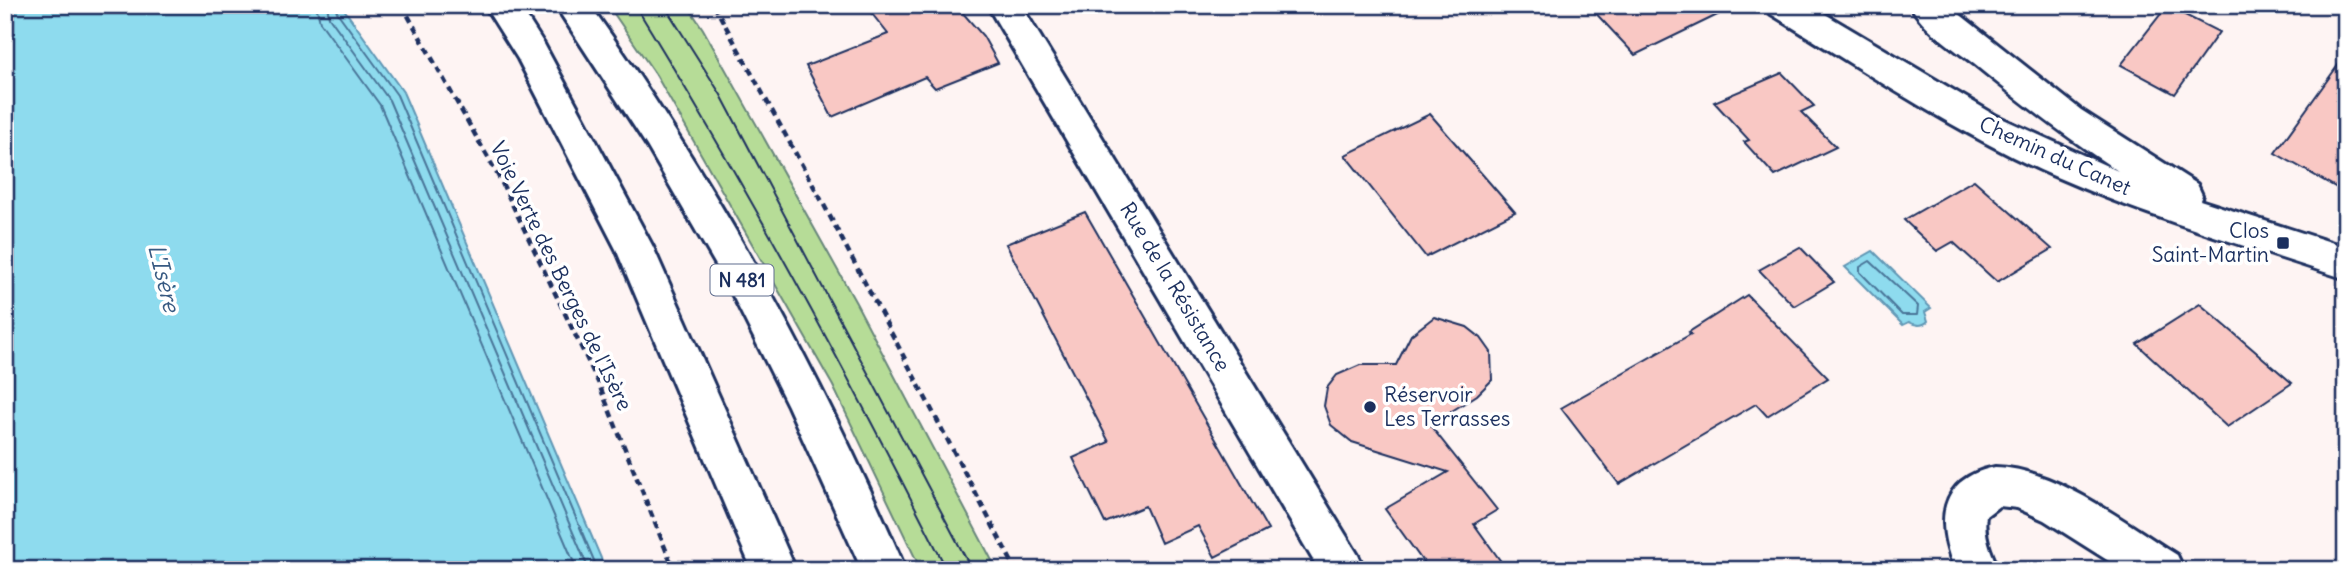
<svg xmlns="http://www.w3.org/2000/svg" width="2351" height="575" viewBox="0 0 2351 575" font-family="Delius,sans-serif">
<rect width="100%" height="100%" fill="#fef4f3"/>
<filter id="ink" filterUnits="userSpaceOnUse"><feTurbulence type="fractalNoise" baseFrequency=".0143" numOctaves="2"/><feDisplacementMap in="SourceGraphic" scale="14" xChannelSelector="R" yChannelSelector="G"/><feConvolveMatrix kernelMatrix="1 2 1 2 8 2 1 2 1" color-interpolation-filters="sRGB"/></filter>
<g filter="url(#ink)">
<path fill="#b6dc97" stroke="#68867a" stroke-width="2" d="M 608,5 L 687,5 L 703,29 L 856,303 L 997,570 L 921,570 L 833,386 L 656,75 Z"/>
<path fill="#8edbee" stroke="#6096b4" stroke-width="2" d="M 5,5 L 341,5 L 403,92 L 606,570 L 5,570 Z
M 1873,251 L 1931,308 L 1925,312 L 1928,321 C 1922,327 1916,326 1909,322 L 1903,325 L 1845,267 Z"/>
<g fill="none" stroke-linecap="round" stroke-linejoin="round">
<path stroke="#497498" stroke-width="2" d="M 316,5 L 320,22 L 380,105 L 577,570
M 327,5 L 329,17 L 389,100 L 589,570
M 335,5 L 337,12 L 397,95 L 598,570
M 1870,261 L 1918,306 L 1917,315 L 1902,315 L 1860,272 L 1860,267 Z"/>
</g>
<path fill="#f9c8c4" stroke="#1b2f5e" stroke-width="2" d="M 865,5 L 956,5 L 983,36 L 998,63 L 935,88 L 925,77 L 832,117 L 806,66 L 888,34 Z
M 1588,5 L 1738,5 L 1635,55 Z
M 2167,6 L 2219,32 L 2175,94 L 2121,65 Z
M 2346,54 L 2346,193 L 2275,153 Z
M 1782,73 L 1814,106 L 1801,112 L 1836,147 L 1775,176 L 1744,142 L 1749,140 L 1714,102 Z
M 1430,114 L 1515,212 L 1426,257 L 1345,155 Z
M 1974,180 L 2052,249 L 1997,282 L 1953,242 L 1937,251 L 1904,220 Z
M 1085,212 L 1268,530 L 1215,557 L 1198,526 L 1161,543 L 1145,506 L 1105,523 L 1073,458 L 1109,442 L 1006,244 Z
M 1800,247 L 1834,282 L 1794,306 L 1759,270 Z
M 1747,295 L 1828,378 L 1767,416 L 1756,404 L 1619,484 L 1561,408 L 1691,334 L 1689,332 Z
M 2200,304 L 2292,383 L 2227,427 L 2137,344 Z
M 1434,317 L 1467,327 L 1481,338 L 1491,352 L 1492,380 L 1477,395 L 1430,425 L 1497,510 L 1474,524 L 1507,570 L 1429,570 L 1385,509 L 1448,472 L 1352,442 L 1331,425 L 1324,406 L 1327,388 L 1337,375 L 1360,365 L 1396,365 L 1411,335 Z"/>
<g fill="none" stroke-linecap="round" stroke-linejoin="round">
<g stroke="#1b2f5e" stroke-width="6">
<path id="street" d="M 1766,5 L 1810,5 L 1997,116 L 2118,171 C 2067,138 2021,102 1974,64 C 1952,47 1924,30 1910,5 L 1948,5 L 2081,110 L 2197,184 L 2202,195 L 2200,200 L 2346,247 L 2346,279 C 2234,242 2119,209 2013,157 C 1929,115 1851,63 1771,14 Z
M 1995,467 C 2056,468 2127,524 2177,555 L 2184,570 L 2123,570 L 2044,520 L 2017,508 L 1999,506 L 1986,516 C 1983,535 1991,553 1999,570 L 1955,570 C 1936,523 1937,479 1995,467 Z"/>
</g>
<g stroke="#1b2f5e" stroke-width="6">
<path id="secondary" d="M 987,5 L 1021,5 L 1358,555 L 1365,570 L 1319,570 Z"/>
</g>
<g stroke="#1b2f5e" stroke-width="6">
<path id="highway" d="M 484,5 L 519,5 L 544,44 L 653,247 L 796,570 L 752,570 L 616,249 L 518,59 Z
M 555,5 L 590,5 C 716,181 820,371 906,570 L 862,570 L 788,406 L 728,286 L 647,146 Z"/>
</g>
<path stroke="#1b2f5e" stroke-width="4.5" stroke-dasharray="7 5" stroke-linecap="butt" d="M 402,5 L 500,179 L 598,382 L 674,570
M 714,5 L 824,205 L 1016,570"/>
<use href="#street" fill="#fff" fill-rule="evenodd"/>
<use href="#secondary" fill="#fff" fill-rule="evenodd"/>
<use href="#highway" fill="#fff" fill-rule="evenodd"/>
<path stroke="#1b2f5e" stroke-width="2" d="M 635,5 C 748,188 850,377 947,570
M 664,5 L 721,95 L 972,570"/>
</g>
</g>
<g fill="#1b2f5e" stroke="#fff" stroke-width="2.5">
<rect x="2276" y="236" width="14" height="14" rx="3.5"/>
<circle cx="1370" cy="407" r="7"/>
</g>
<g text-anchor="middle" stroke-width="7" stroke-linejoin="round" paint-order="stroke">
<rect fill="#fff" stroke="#5f6d8e" stroke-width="2" x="710.5" y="264.5" width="63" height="31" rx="5"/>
<g font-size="19" font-weight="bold" fill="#1b2f5e">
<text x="742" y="287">N 481</text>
</g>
<g font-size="21" fill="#1b2f5e" stroke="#fff">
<text transform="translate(2055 156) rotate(24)" y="7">Chemin du Canet</text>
<text transform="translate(561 276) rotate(64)" y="7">Voie Verte des Berges de l'Isère</text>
<text transform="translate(1175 287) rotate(59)" y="7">Rue de la Résistance</text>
</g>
<g font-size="21" fill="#1b2f5e" stroke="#fff" text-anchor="end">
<text x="2269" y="238">Clos<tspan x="2269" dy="24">Saint-Martin</tspan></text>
<text x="1384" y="402" text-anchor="start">Réservoir<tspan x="1384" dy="24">Les Terrasses</tspan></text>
</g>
<g font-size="23" font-style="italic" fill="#385a82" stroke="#fff">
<text transform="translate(164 278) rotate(76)" y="8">L'Isère</text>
</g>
</g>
<rect width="2351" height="575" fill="none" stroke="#fff" stroke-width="28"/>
<rect x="14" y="14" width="2323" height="547" fill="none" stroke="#1b2f5e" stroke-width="2.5" filter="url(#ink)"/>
</svg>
